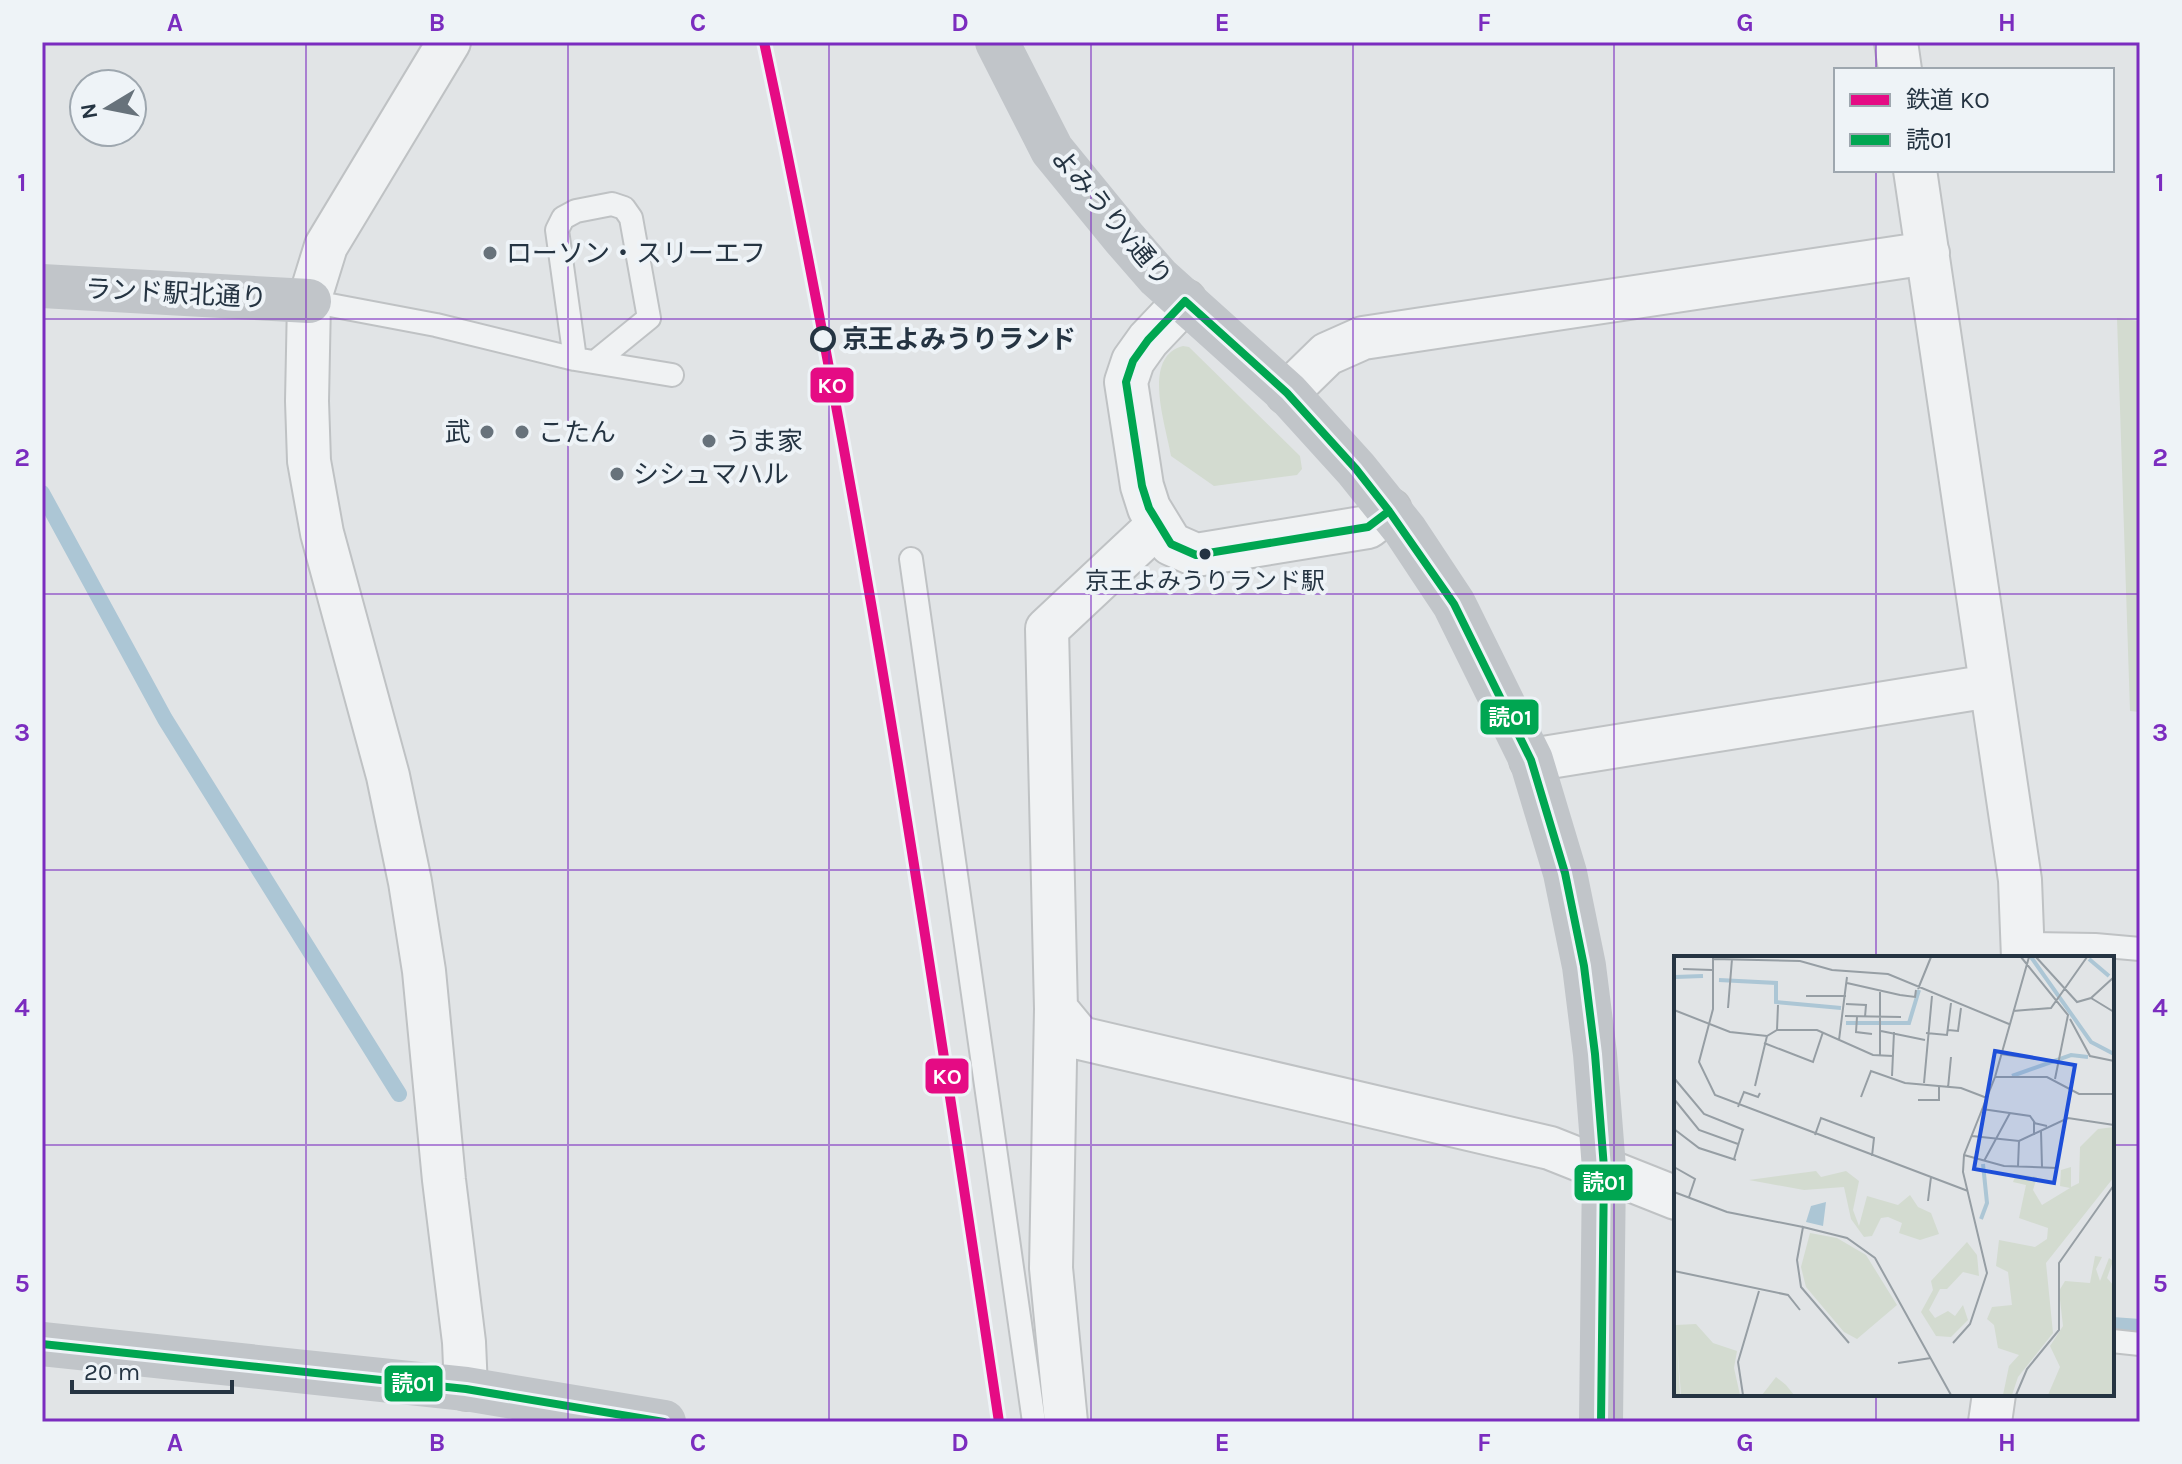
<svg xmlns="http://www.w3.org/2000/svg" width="2182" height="1464" viewBox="0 0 2182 1464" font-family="Karla,'Noto Sans JP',sans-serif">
<rect width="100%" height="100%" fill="#e1e4e6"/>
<path fill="#d3dbd0" d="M 2117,318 L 2140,321 L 2140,712 L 2130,711 Z
M 1183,346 L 1189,347 L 1300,456 L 1302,469 L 1297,475 L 1214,486 L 1171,456 C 1166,425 1141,357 1183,346 Z"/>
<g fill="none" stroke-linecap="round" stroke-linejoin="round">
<path stroke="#acc6d5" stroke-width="16" d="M 42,493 L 165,719 L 399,1094
M 2112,1325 L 2140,1327"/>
<g stroke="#bfc2c4" stroke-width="26">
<path id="lane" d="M 309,301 L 436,325 L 575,359 L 672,375
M 575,359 L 557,230 L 563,218 L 576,211 L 612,204 L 624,208 L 631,218 L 649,318 L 595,362
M 911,559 L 1034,1422
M 2023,944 L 2095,945 L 2140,949
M 2112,1341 L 2140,1344"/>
</g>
<g stroke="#bfc2c4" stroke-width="46">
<path id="street" d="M 449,42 L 326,246 L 309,301 L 307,401 L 309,461 L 322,533 L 388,776 L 410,882 L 424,971 L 444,1180 L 464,1342 L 466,1389
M 1896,42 L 1900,70
M 1915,170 L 2020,880 L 2023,958
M 1185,301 L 1148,340 L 1133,361 L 1126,382 L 1142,486 L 1149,508 L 1171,544 L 1196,555 L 1368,527 L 1390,510
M 1287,393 L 1327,354 L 1363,338 L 1928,253
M 1531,760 L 1990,686
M 1056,1009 L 1080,1038 L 1550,1148 L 1676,1198
M 1066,1422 L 1051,1268 L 1056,1009 L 1047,629 L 1158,525
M 1990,1422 L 1994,1394"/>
</g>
<use href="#lane" stroke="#f0f2f3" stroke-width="22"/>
<use href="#street" stroke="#f0f2f3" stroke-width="42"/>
<path stroke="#c1c5c9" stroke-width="44" d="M 997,42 L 1052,150 L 1124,238 L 1158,277 L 1287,393 L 1356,469 L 1405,530 L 1454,604 L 1531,760 L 1565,873 L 1584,966 L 1595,1054 L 1604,1168 L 1601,1422
M 42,286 L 309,301
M 42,1344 L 466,1389 L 664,1422"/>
<g stroke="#eef3f7" stroke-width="14">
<path id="bus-1" d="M 1185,301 L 1287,393 L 1356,469 L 1389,511 L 1368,527 L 1196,555 L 1171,544 L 1149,508 L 1142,486 L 1126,382 L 1133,361 L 1148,340 Z
M 1389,511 L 1454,604 L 1531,760 L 1565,873 L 1584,966 L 1595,1054 L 1604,1168 L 1601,1422
M 42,1344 L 466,1389 L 664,1422"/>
</g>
<use href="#bus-1" stroke="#00a651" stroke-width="8"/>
<g stroke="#eef3f7" stroke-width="16">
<path id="rail-1" d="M 764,42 C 862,499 930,960 999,1422"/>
</g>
<use href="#rail-1" stroke="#e50b84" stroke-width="10"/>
</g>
<path fill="none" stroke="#7b2cbf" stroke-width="2" stroke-opacity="0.55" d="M 306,42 L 306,1422M 568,42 L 568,1422M 829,42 L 829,1422M 1091,42 L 1091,1422M 1353,42 L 1353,1422M 1614,42 L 1614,1422M 1876,42 L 1876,70M 1876,170 L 1876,958M 42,319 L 2140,319M 42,594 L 2140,594M 42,870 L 2140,870M 42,1145 L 1676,1145M 2112,1145 L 2140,1145M 1876,1394 L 1876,1422"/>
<g fill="#67727b" stroke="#eef3f7" stroke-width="3">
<circle cx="490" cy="253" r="8"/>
<circle cx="487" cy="432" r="8"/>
<circle cx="522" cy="432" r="8"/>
<circle cx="709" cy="441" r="8"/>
<circle cx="617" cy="474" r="8"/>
</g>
<circle fill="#eef3f7" stroke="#253442" stroke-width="4" cx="823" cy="339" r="11"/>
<circle fill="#253442" stroke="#eef3f7" stroke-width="3" cx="1205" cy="554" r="7"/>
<g text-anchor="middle" stroke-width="8" stroke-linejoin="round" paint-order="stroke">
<g font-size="24" fill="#253442" stroke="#eef3f7">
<text x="1205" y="589">京王よみうりランド駅</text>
</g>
<g font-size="26" fill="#253442" stroke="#eef3f7">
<text transform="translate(1112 217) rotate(50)" y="9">よみうりV通り</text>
<text transform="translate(176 293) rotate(3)" y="9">ランド駅北通り</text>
</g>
<g font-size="26" fill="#253442" stroke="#eef3f7" text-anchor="start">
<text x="506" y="262">ローソン・スリーエフ</text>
<text x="471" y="441" text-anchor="end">武</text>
<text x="538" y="441">こたん</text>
<text x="725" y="450">うま家</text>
<text x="633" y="483">シシュマハル</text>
</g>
<g font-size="26" font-weight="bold" fill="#253442" stroke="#eef3f7" text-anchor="start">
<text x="842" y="348">京王よみうりランド</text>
</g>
</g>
<g transform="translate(1674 956)">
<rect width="440" height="440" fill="#e1e4e6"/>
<path d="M 440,171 L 440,221 L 372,307 L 379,377 L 344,421 L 338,439 L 329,439 L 335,410 L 345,399 L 324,392 L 320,369 L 313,363 L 318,351 L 338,349 L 334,316 L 322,310 L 325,284 L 361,291 L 373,283 L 374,272 L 345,262 L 352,229 L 339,226 L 342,218 L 363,221 L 359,234 L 368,249 L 396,232 L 386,230 L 387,214 L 397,211 L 397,231 L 405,227 L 406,191 L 424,173 ZM 142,215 L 147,221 L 172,215 L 185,225 L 179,254 L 185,270 L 193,240 L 224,249 L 236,239 L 244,251 L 257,257 L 265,278 L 246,284 L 225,277 L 228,267 L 214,261 L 207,262 L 198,280 L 190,281 L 177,263 L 170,231 L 130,234 L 75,224 ZM 136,277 L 163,282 L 192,299 L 223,349 L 183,383 L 170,376 L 132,331 L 127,311 ZM 293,286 L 303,299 L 305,320 L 289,316 L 273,333 L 266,333 L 255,354 L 261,362 L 274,355 L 281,360 L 289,349 L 294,364 L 277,381 L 262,380 L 247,356 L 259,334 L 257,325 ZM 421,300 L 428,301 L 422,313 L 426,325 L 435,302 L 439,305 L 433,322 L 440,330 L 440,439 L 374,439 L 386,411 L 376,390 L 389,370 L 385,335 L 391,325 L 416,327 ZM 0,357 L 2,369 L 22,368 L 39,387 L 63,395 L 60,412 L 66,439 L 7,439 L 3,385 L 6,439 L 0,439 ZM 102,421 L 112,429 L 120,439 L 88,439 Z" fill="#d3dbd0"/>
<path d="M 152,246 L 149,270 L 132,266 L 137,250 Z" fill="#acc6d5"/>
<path fill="none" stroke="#acc6d5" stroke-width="4" d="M 357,1 L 417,86 L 440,98M 415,3 L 435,20M 1,21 L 29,20M 45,24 L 102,27 L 102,46 L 167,52M 172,67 L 235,67 L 245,34M 338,120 L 397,99 L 414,101M 307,263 L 313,247 L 309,208"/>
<path fill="none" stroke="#969ea4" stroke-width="2" d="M 39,1 L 39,53 L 25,106 L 41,139 L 294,235M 347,1 L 394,59 L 381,123M 362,1 L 403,46 L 417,42 L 440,21M 39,3 L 126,5 L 158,14 L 214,18 L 335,68M 9,13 L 38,14M 173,27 L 226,39 L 241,41 L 242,34M 244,33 L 257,1M 132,40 L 172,40M 417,42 L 440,56M 172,48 L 192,49 L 191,61M 54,52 L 58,3M 0,54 L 56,76 L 93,80 L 103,74 L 143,74 L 199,99 L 219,100M 339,55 L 377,52 L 413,1M 171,60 L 227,61M 183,61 L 182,76 L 198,78M 396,63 L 416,100 L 440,105M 103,74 L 104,49M 274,74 L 284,75 L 287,52M 207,75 L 251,84M 252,77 L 273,79 L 277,47M 165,84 L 173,21M 90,87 L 139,106 L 149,76M 327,98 L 362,103M 206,99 L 206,34M 218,120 L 220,76M 321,121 L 373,121 L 405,138 L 440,138M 0,122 L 30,158 L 70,174M 250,127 L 258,40M 81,130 L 93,80M 274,132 L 277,101M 187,141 L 197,115 L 231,127 L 287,132 L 313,142M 0,143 L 25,174 L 64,188M 244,144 L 265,144 L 265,131M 64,151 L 70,136 L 84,141 L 86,137M 308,153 L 356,160 L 361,167M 0,173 L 25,192 L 62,204M 367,175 L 368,211M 141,179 L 147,162 L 200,182 L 198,200M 360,179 L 360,167 L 373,170M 298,180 L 345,185 L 394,162 L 440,169M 290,199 L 330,210 L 384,212M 60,203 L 69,173M 310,205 L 336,157M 344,210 L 345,185M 0,211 L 21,223 L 15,241M 0,236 L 53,256 L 129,271M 254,245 L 257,221M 0,315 L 114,339 L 126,354M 175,387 L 127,331 L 123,304 L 129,271 L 173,282 L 201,302 L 277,439M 279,387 L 296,368 L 313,317 L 289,216 L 290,199 L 321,121 L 355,1M 224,407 L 257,402M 69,439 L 64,406 L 85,335M 342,439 L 353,413 L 385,374 L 385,307 L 440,229"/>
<path fill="#1d4ed8" fill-opacity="0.15" stroke="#1d4ed8" stroke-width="4" d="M 321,95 L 401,109 L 380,227 L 300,213 Z"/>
<rect width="440" height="440" fill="none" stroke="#253442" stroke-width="4"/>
</g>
<g stroke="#eef3f7" stroke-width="3">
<rect x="809" y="366" width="46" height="38" rx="8" fill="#e50b84"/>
<rect x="1479" y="698" width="61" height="38" rx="8" fill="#00a651"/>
<rect x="924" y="1057" width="46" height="38" rx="8" fill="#e50b84"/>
<rect x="1573" y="1163" width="61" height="39" rx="8" fill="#00a651"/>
<rect x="383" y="1364" width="61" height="39" rx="8" fill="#00a651"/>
</g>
<g font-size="22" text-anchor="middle" font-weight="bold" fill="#fff">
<text x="832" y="393">KO</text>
<text x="1510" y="725">読01</text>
<text x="947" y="1084">KO</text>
<text x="1604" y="1190">読01</text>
<text x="413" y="1391">読01</text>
</g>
<rect width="2182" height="1464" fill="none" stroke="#eef3f7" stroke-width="88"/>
<rect x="1834" y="68" width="280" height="104" fill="#eef3f7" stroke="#9ea7af" stroke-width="2"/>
<rect x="1850" y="94" width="40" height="12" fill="#e50b84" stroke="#9ea7af" stroke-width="2"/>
<text x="1906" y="108" font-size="24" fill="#253442">鉄道 KO</text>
<rect x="1850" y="134" width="40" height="12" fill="#00a651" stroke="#9ea7af" stroke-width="2"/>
<text x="1906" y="148" font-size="24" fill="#253442">読01</text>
<g transform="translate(108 108) rotate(260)"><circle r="38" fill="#eef3f7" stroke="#9ea7af" stroke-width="2"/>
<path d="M0-6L14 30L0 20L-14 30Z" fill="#67727b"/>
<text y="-12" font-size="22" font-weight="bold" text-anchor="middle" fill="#253442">N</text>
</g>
<path d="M72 1380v12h160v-12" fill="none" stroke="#253442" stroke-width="4"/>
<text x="84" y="1380" font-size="24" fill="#253442" stroke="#eef3f7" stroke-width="6" paint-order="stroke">20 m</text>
<rect x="44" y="44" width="2094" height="1376" fill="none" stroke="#7b2cbf" stroke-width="3"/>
<g font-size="26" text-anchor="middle" font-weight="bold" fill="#7b2cbf">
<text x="175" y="31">A</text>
<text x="437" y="31">B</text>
<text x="698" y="31">C</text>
<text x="960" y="31">D</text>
<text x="1222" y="31">E</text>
<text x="1484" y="31">F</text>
<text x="1745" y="31">G</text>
<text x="2007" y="31">H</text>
<text x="22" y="191">1</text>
<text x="2160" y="191">1</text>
<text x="22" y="466">2</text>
<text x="2160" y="466">2</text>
<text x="22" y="741">3</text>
<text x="2160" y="741">3</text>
<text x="22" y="1016">4</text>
<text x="2160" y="1016">4</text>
<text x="22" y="1292">5</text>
<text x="2160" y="1292">5</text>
<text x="175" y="1451">A</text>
<text x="437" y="1451">B</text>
<text x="698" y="1451">C</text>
<text x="960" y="1451">D</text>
<text x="1222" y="1451">E</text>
<text x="1484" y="1451">F</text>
<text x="1745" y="1451">G</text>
<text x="2007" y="1451">H</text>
</g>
</svg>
